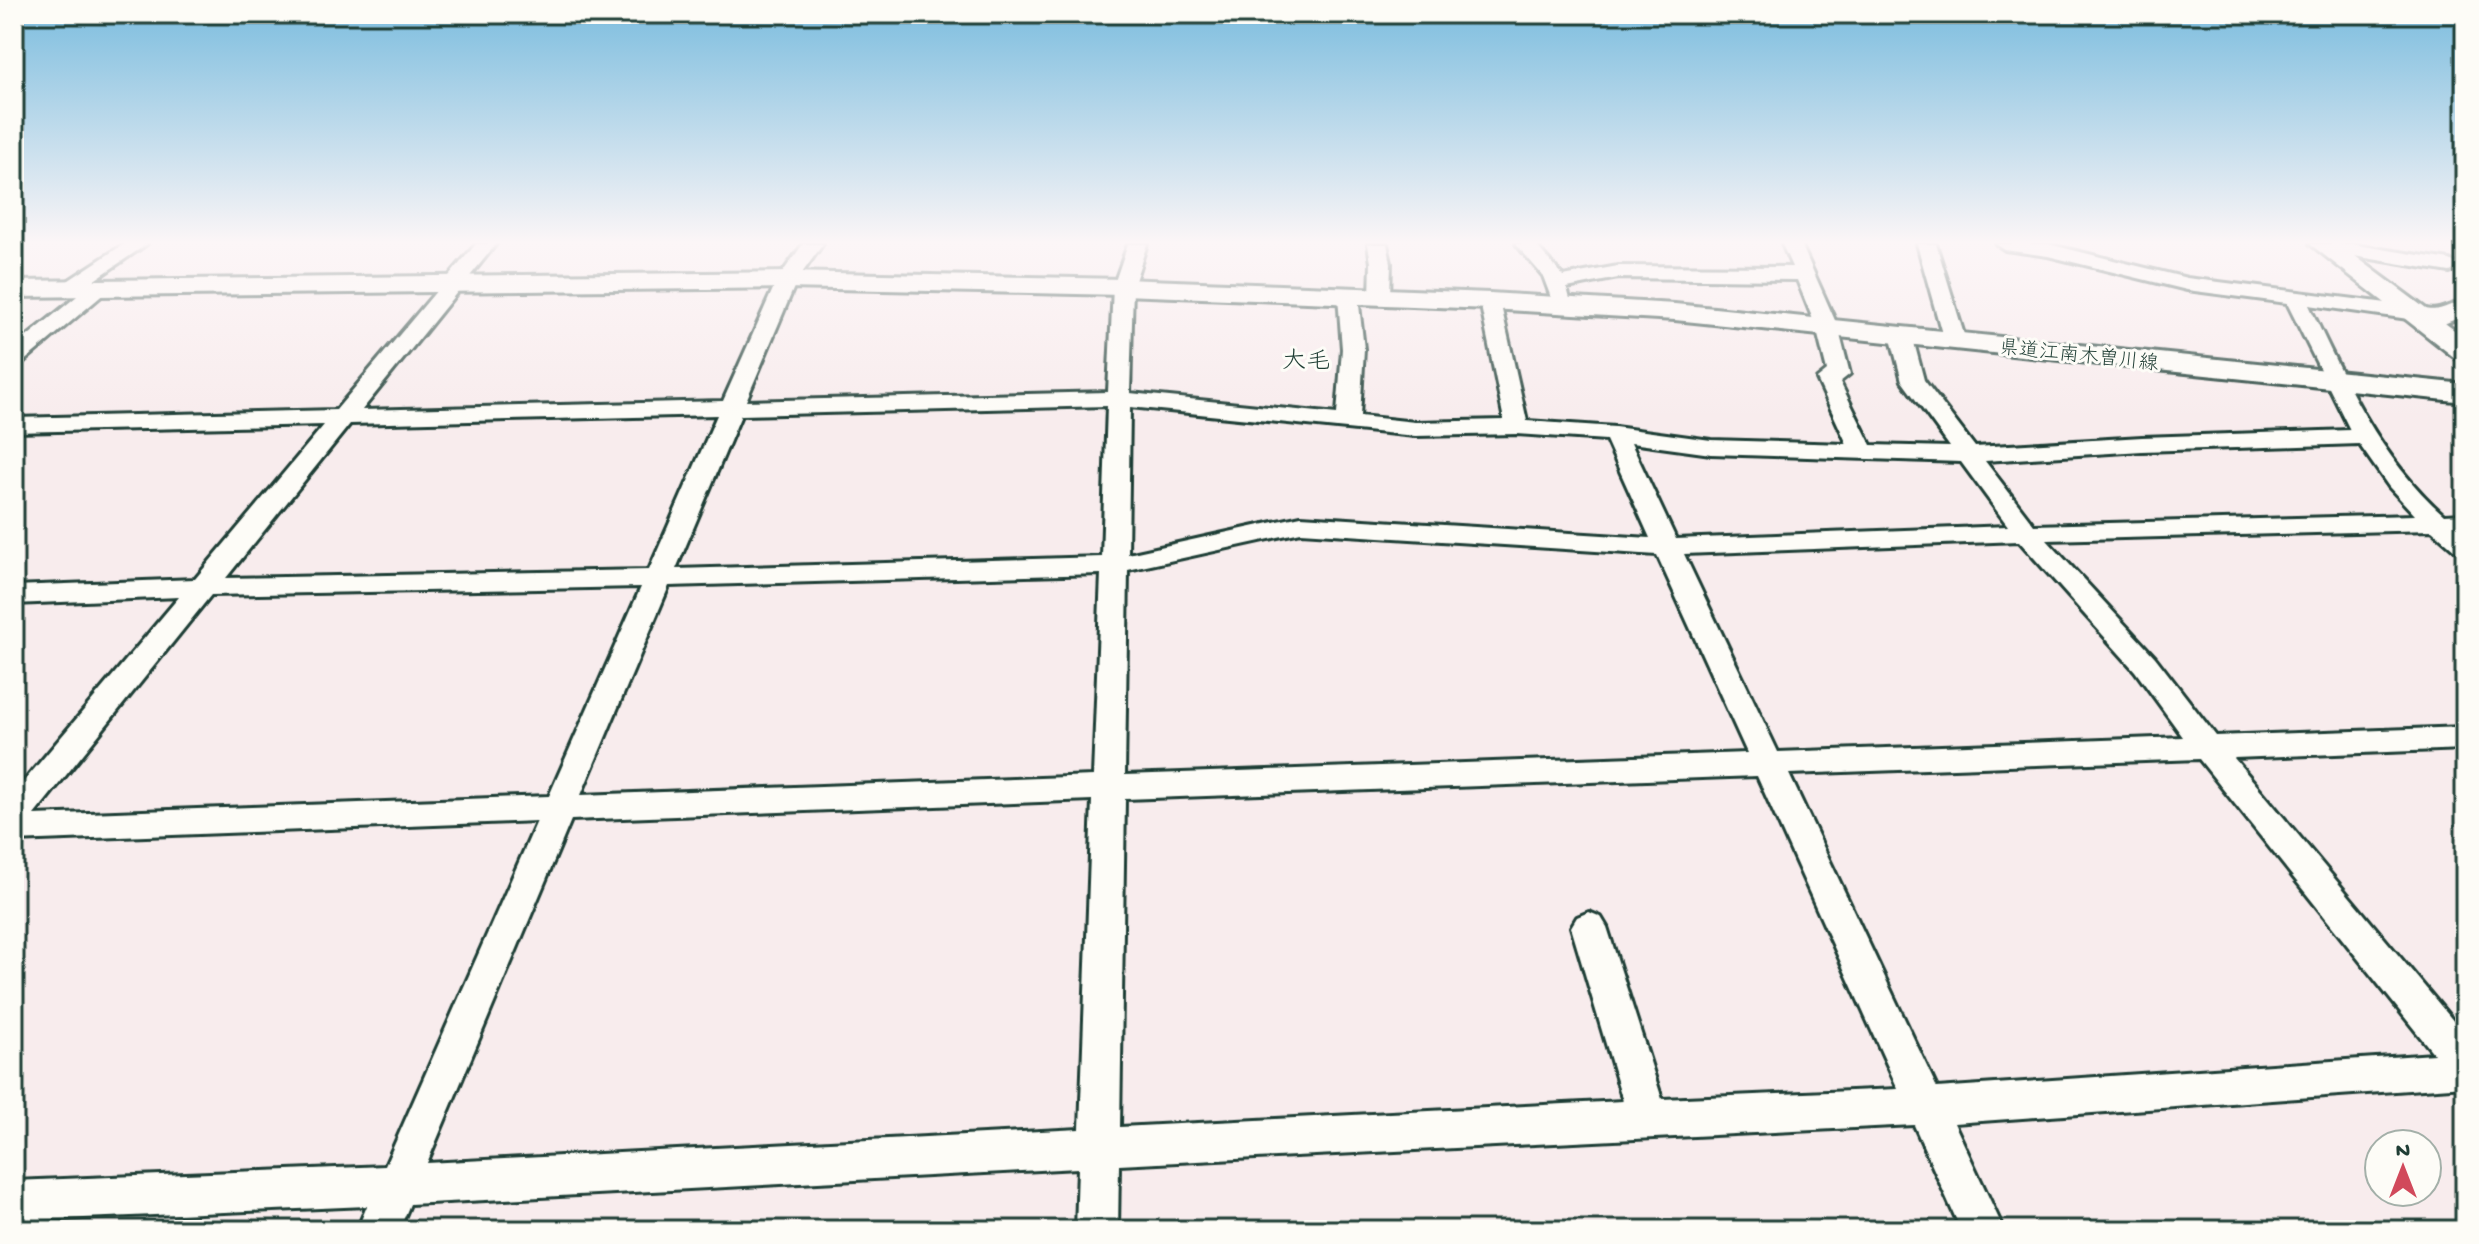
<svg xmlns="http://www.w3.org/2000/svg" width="2479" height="1244" viewBox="0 0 2479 1244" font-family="'Gochi Hand','Klee One',sans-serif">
<rect width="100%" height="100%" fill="#f8eced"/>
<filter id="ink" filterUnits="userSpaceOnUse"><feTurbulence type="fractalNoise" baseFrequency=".0125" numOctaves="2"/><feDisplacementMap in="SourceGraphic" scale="16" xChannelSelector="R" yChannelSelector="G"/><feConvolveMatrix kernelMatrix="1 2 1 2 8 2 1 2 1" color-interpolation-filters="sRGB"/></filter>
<g filter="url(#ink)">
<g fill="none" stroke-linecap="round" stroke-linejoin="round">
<g stroke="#1f3d34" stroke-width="6">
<path id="street" d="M 124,244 L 147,244 L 77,292 L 63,292 L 60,288 L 63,284 Z
M 476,244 L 496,244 L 362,410 L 723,401 L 777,280 L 803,244 L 823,244 L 797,280 L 746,401 L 1108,392 L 1113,287 L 1128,244 L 1147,244 L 1133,287 L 1130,393 L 1337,414 L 1342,349 L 1338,296 L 1348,290 L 1358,296 L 1364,349 L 1360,416 L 1415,422 L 1504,420 L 1480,301 L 1490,295 L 1500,301 L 1527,421 L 1615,427 L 1711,440 L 1847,444 L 1817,379 L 1827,371 L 1816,327 L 1797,280 L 1618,278 L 1567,288 L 1570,299 L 1560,305 L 1553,303 L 1543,276 L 1516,244 L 1535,244 L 1563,276 L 1618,266 L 1792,267 L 1782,244 L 1801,244 L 1838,327 L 1850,374 L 1840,382 L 1871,445 L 1950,447 L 1902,381 L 1890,335 L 1901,329 L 1912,335 L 1924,380 L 1975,447 L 2142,437 L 2350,430 L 2287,303 L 2187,290 L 2048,256 L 2005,250 L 1996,244 L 2048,244 L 2187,278 L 2411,306 C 2442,314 2436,308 2465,301 L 2465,315 L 2444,324 L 2309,305 C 2345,381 2380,459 2444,515 L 2465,514 L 2465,530 L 2462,530 L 2465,553 L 2456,551 L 2432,530 L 2047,540 L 2155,657 L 2216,736 L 2465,727 L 2465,749 L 2234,758 L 2465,1035 L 2465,1086 L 1954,1123 L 2004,1230 L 1961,1230 L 1914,1125 L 1119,1165 L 1118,1230 L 1076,1230 L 1078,1168 L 410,1204 L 399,1230 L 357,1230 L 367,1206 L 14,1221 L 14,1181 L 385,1166 L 537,821 L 14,841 L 14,793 L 179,597 L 14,604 L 14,586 L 195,579 L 324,425 L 14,432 L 14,418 L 336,410 ZM 1107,406 L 1102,557 L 676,569 L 741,415 ZM 1130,407 L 1415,436 L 1517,434 L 1606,440 L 1650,538 L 1301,516 L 1128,554 ZM 717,415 L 649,570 L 226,578 L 350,424 ZM 1631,443 L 1711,454 L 1961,462 L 2008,526 L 1676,539 ZM 2359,444 L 2389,487 L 2415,515 L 2034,525 L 1985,461 L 2142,451 ZM 1301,532 L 1657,555 L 1747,753 L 1125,775 L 1128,570 ZM 2019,541 L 2135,671 L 2183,737 L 1778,752 L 1684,554 ZM 1101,574 L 1093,776 L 581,795 L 669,586 ZM 641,587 L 549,796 L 34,815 L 211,595 ZM 2199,759 L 2434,1054 L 1937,1088 L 1789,774 ZM 1757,776 L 1898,1089 L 1662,1099 L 1607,927 L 1601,917 L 1589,912 L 1577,917 L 1571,927 L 1623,1101 L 1120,1127 L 1125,799 ZM 1092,800 L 1080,1129 L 427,1163 L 571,820 Z
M 1368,244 L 1387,244 L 1391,263 L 1390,297 L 1387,301 L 1380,303 L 1370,297 L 1371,263 Z
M 1917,244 L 1936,244 L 1966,341 L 1963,346 L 1955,347 L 1944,341 Z
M 2351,244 L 2450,260 L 2460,266 L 2450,272 L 2324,251 L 2314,245 Z
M 99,282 L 106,284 L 109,288 L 106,292 L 22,363 L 14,365 L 14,347 L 92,284 Z"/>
</g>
<g stroke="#1f3d34" stroke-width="6">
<path id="secondary" d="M 2310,244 L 2339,244 L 2465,338 L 2465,361 L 2455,358 Z
M 787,272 L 1123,279 L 1490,293 L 1675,304 L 2465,384 L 2465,402 L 1675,320 L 1490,309 L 1123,295 L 787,288 L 14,297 L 14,281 Z"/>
</g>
<use href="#street" fill="#fdfcf7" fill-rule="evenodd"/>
<use href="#secondary" fill="#fdfcf7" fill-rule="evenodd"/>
</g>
</g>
<linearGradient id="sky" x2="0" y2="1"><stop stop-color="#7abcde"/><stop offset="0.58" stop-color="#fcf6f7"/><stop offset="1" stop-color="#fcf6f7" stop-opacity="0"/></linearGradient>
<rect width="2479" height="418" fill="url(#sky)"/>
<g text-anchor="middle" stroke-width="6" stroke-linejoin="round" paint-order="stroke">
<g font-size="20" fill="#1f3d34" stroke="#fdfcf7">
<text transform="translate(2079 354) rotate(6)" y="7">県道江南木曽川線</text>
</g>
<g font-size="24" fill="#1f3d34" stroke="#fdfcf7">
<text x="1306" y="367">大毛</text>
</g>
</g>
<rect width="2479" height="1244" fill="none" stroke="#fdfcf7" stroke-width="48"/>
<rect x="24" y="24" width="2431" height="1196" fill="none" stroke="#1f3d34" stroke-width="3" filter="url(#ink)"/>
<g transform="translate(2403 1168)"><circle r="38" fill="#fdfcf7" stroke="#a4b0a9" stroke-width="2"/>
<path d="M0-6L14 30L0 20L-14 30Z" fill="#d1495b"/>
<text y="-12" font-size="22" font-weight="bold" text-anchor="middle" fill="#1f3d34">N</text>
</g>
</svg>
